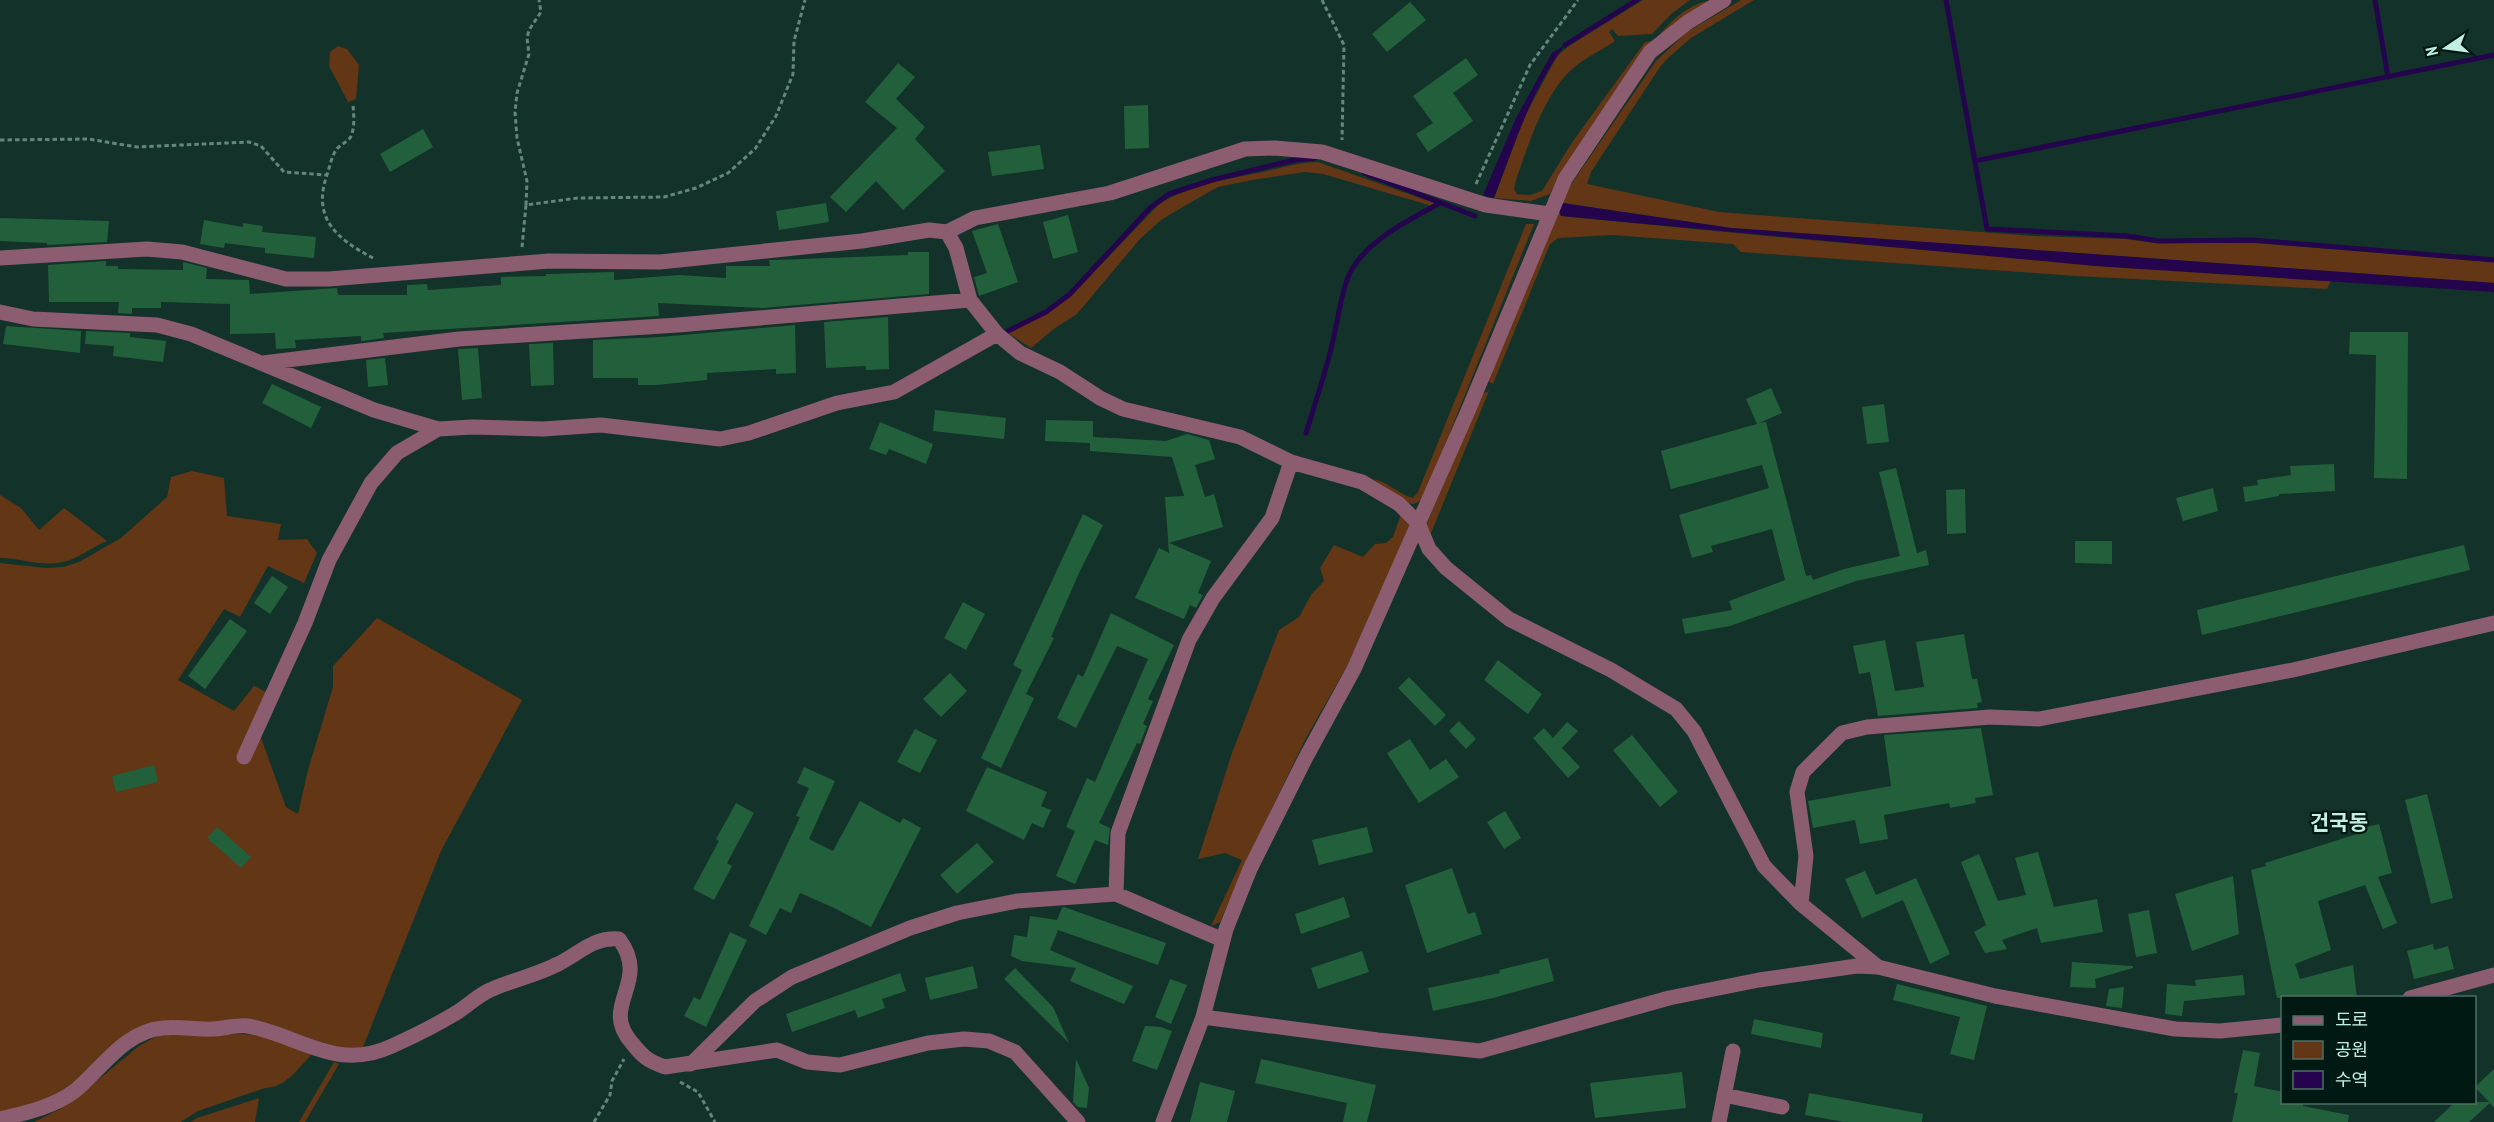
<svg xmlns="http://www.w3.org/2000/svg" width="2494" height="1122" viewBox="0 0 2494 1122" font-family="'PT Sans Narrow','Noto Sans KR',sans-serif">
<rect width="100%" height="100%" fill="#13322a"/>
<path fill="#633615" d="M 1643,0 L 1690,0 L 1671,14 L 1652,34 L 1618,36 L 1612,29 L 1609,32 L 1615,41 C 1600,51 1581,60 1569,72 C 1543,98 1528,146 1516,180 L 1514,189 L 1517,194 L 1530,195 L 1542,191 L 1573,141 L 1645,42 L 1654,41 C 1669,23 1691,0 1716,0 L 1666,33 L 1559,175 L 1550,194 L 1531,201 L 1494,198 L 1524,118 L 1557,56 L 1569,46 Z
M 1741,0 L 1754,0 L 1691,38 L 1668,58 L 1660,67 L 1591,172 L 1587,184 L 1719,212 L 2035,236 L 2125,239 L 2155,243 L 2253,243 L 2494,262 L 2494,283 L 1731,228 L 1563,203 L 1562,216 C 1818,242 2074,264 2331,281 L 2327,289 L 2076,276 L 1741,252 L 1733,244 L 1612,235 L 1558,238 L 1550,244 L 1493,384 L 1485,379 L 1562,198 L 1574,180 L 1656,61 L 1687,32 Z
M 338,46 L 347,49 L 359,65 L 356,99 L 348,102 L 329,66 L 330,52 Z
M 1318,162 L 1437,204 L 1432,206 L 1323,174 L 1305,172 L 1252,180 L 1218,187 L 1193,201 L 1161,220 L 1140,239 L 1077,314 L 1055,328 L 1031,348 L 1008,333 L 1045,314 L 1069,298 L 1159,204 C 1193,183 1234,178 1272,170 C 1288,166 1301,162 1318,162 Z
M 1526,224 L 1534,224 L 1423,499 L 1414,504 L 1408,503 L 1373,479 C 1389,482 1398,494 1413,498 L 1418,492 Z
M 1489,391 L 1429,538 L 1425,528 L 1482,394 Z
M 192,471 L 224,478 L 227,516 L 281,524 L 278,540 L 307,539 L 317,553 L 304,583 L 268,566 L 240,617 L 224,609 L 178,680 L 234,711 L 254,686 L 268,693 L 260,735 L 286,807 L 298,814 L 308,770 L 333,687 L 333,666 L 377,618 L 522,700 L 441,851 L 361,1052 L 343,1052 L 274,1027 L 161,1023 L 47,1101 L 0,1117 L 0,563 L 46,568 L 63,567 L 79,562 L 121,538 L 167,497 L 171,477 Z
M 0,495 L 21,508 L 39,530 L 64,508 L 107,541 C 91,547 79,559 63,562 C 41,567 21,558 0,558 Z
M 1401,514 L 1412,527 L 1347,666 L 1306,738 L 1270,812 L 1220,922 L 1211,926 L 1242,860 L 1225,853 L 1198,859 L 1231,756 L 1279,630 L 1299,617 L 1311,595 L 1324,581 L 1320,568 L 1334,545 L 1363,557 L 1375,544 L 1386,543 L 1393,537 Z
M 177,1033 C 202,1035 230,1032 253,1035 C 273,1037 293,1047 311,1055 C 298,1069 285,1088 265,1088 L 198,1111 L 181,1122 L 34,1122 L 60,1109 L 88,1088 L 139,1046 L 157,1036 Z
M 334,1062 L 339,1064 L 305,1122 L 299,1122 Z
M 259,1098 L 255,1122 L 191,1122 L 197,1118 Z"/>
<path fill="#23044d" d="M 1565,45 C 1531,90 1514,146 1494,198 L 1483,195 L 1516,118 L 1552,53 Z
M 1562,203 L 1731,228 L 2494,283 L 2494,292 L 2095,266 L 1561,216 L 1558,209 Z"/>
<g fill="none" stroke-linecap="round" stroke-linejoin="round">
<path stroke="#23044d" stroke-width="5" d="M 1946,0 L 1987,229 L 2127,236 L 2159,241 L 2253,240 L 2494,260
M 2375,0 L 2388,77
M 1565,45 L 1637,0
M 1975,161 L 2494,55
M 1364,173 L 1475,216
M 1008,331 L 1046,312 L 1070,294 L 1150,208 L 1169,194 L 1212,180 L 1294,160 L 1315,158
M 1306,433 C 1315,404 1325,374 1332,345 C 1337,325 1342,285 1352,269 C 1371,238 1409,220 1440,203"/>
</g>
<path fill="#22603b" d="M 1410,2 L 1426,20 L 1387,52 L 1372,34 Z
M 1466,58 L 1478,75 L 1453,93 L 1473,121 L 1428,152 L 1416,134 L 1433,123 L 1413,96 Z
M 898,63 L 915,77 L 896,99 L 925,127 L 915,139 L 945,171 L 903,210 L 876,181 L 846,212 L 830,197 L 897,128 L 865,102 Z
M 1148,105 L 1149,148 L 1125,149 L 1124,106 Z
M 423,129 L 433,147 L 390,172 L 380,154 Z
M 1040,145 L 1044,169 L 992,176 L 988,152 Z
M 826,203 L 829,222 L 779,230 L 776,211 Z
M 1068,215 L 1078,252 L 1053,259 L 1043,222 Z
M 0,218 L 109,221 L 107,242 L 47,245 L 47,243 L 0,241 Z
M 204,220 L 243,227 L 243,223 L 263,226 L 262,232 L 316,237 L 314,258 L 265,253 L 265,248 L 225,243 L 224,248 L 200,244 Z
M 998,224 L 1018,282 L 979,296 L 974,277 L 987,273 L 972,231 Z
M 908,252 L 929,252 L 929,294 L 762,308 L 658,303 L 659,316 L 383,333 L 384,338 L 363,341 L 361,341 L 361,336 L 295,340 L 296,348 L 276,349 L 275,333 L 230,334 L 230,304 L 161,302 L 161,308 L 132,308 L 132,314 L 118,313 L 119,302 L 49,302 L 48,265 L 106,261 L 106,266 L 118,266 L 118,269 L 183,270 L 183,262 L 207,268 L 206,279 L 249,280 L 250,294 L 337,288 L 338,295 L 407,295 L 407,285 L 427,284 L 428,290 L 501,285 L 501,277 L 546,276 L 546,274 L 614,272 L 614,280 L 679,275 L 726,278 L 726,266 L 770,266 L 769,260 L 776,260 L 908,255 Z
M 888,317 L 889,369 L 866,370 L 866,366 L 826,368 L 824,322 Z
M 795,325 L 796,373 L 776,374 L 776,369 L 707,373 L 707,380 L 656,385 L 638,385 L 638,378 L 593,378 L 593,340 L 660,337 Z
M 6,326 L 81,331 L 80,353 L 3,344 Z
M 86,331 L 130,333 L 130,337 L 166,341 L 163,362 L 113,356 L 114,346 L 85,344 Z
M 2350,332 L 2408,332 L 2407,479 L 2374,478 L 2376,355 L 2349,354 Z
M 553,343 L 554,385 L 531,386 L 529,344 Z
M 478,348 L 482,398 L 462,400 L 458,349 Z
M 385,358 L 388,385 L 368,387 L 366,360 Z
M 272,384 L 321,407 L 311,428 L 262,403 Z
M 1771,388 L 1782,413 L 1759,423 L 1766,422 L 1806,576 L 1811,575 L 1813,580 L 1844,569 L 1900,556 L 1879,472 L 1896,468 L 1917,553 L 1926,550 L 1929,565 L 1856,581 L 1730,626 L 1685,634 L 1682,619 L 1732,610 L 1729,601 L 1785,580 L 1772,529 L 1711,546 L 1713,552 L 1692,558 L 1679,515 L 1769,488 L 1762,465 L 1671,489 L 1661,451 L 1757,424 L 1746,399 Z
M 1884,404 L 1889,442 L 1867,444 L 1862,407 Z
M 935,410 L 1006,418 L 1004,439 L 933,431 Z
M 1046,420 L 1093,421 L 1093,437 L 1166,441 L 1187,434 L 1209,440 L 1215,459 L 1195,465 L 1205,497 L 1214,494 L 1223,527 L 1169,543 L 1211,561 L 1198,593 L 1203,595 L 1196,608 L 1190,605 L 1184,619 L 1135,598 L 1159,548 L 1169,553 L 1165,497 L 1184,496 L 1172,457 L 1090,451 L 1090,443 L 1045,441 Z
M 880,422 L 933,444 L 926,464 L 889,449 L 886,455 L 869,449 Z
M 2334,464 L 2335,491 L 2279,494 L 2279,496 L 2245,502 L 2243,487 L 2258,485 L 2257,480 L 2291,475 L 2290,466 Z
M 2213,488 L 2218,511 L 2183,521 L 2176,498 Z
M 1965,489 L 1966,533 L 1947,534 L 1946,490 Z
M 1083,514 L 1103,525 L 1079,573 L 1051,637 L 1054,638 L 1026,694 L 1034,698 L 1001,768 L 981,758 L 1022,670 L 1013,665 Z
M 2075,541 L 2112,541 L 2112,564 L 2075,563 Z
M 2464,545 L 2470,570 L 2202,635 L 2197,610 Z
M 272,576 L 288,587 L 270,614 L 254,603 Z
M 963,602 L 985,614 L 966,650 L 944,638 Z
M 1111,613 L 1174,645 L 1148,699 L 1153,701 L 1143,724 L 1147,726 L 1140,744 L 1137,743 L 1099,823 L 1110,828 L 1108,845 L 1095,840 L 1075,884 L 1056,876 L 1075,831 L 1066,827 L 1087,778 L 1095,782 L 1148,659 L 1117,646 L 1076,728 L 1057,718 L 1078,674 L 1083,677 Z
M 230,619 L 247,631 L 205,689 L 188,676 Z
M 1964,634 L 1972,679 L 1977,679 L 1982,702 L 1977,703 L 1978,708 L 1878,716 L 1870,672 L 1859,674 L 1853,646 L 1885,640 L 1895,691 L 1924,687 L 1916,642 Z
M 1498,660 L 1542,694 L 1528,714 L 1484,680 Z
M 950,673 L 967,691 L 941,717 L 923,699 Z
M 1409,677 L 1446,715 L 1435,726 L 1398,688 Z
M 1459,721 L 1476,739 L 1466,749 L 1449,731 Z
M 1567,722 L 1578,731 L 1562,748 L 1580,767 L 1568,778 L 1533,738 L 1544,728 L 1553,738 Z
M 1981,728 L 1993,795 L 1975,798 L 1976,803 L 1950,808 L 1949,803 L 1884,815 L 1888,839 L 1860,844 L 1855,820 L 1813,828 L 1808,801 L 1891,786 L 1884,735 Z
M 915,729 L 937,740 L 920,773 L 897,762 Z
M 1632,735 L 1678,792 L 1660,807 L 1613,750 Z
M 1410,739 L 1430,770 L 1446,759 L 1459,777 L 1419,803 L 1387,753 Z
M 154,765 L 158,782 L 116,792 L 112,776 Z
M 804,767 L 835,781 L 809,839 L 833,851 L 860,801 L 900,823 L 903,818 L 921,828 L 871,927 L 832,907 L 800,893 L 791,913 L 780,908 L 766,935 L 749,926 L 800,817 L 796,816 L 809,788 L 797,783 Z
M 987,767 L 1047,792 L 1041,806 L 1051,810 L 1043,828 L 1032,823 L 1024,840 L 966,811 Z
M 2427,794 L 2453,898 L 2431,904 L 2405,800 Z
M 736,803 L 754,813 L 727,863 L 732,866 L 714,900 L 693,889 L 719,841 L 716,839 Z
M 1505,811 L 1521,838 L 1504,849 L 1487,822 Z
M 2379,824 L 2392,873 L 2378,877 L 2397,923 L 2383,929 L 2365,885 L 2318,901 L 2331,950 L 2295,964 L 2300,979 L 2353,965 L 2357,998 L 2277,998 L 2251,870 L 2266,866 L 2265,863 L 2357,834 L 2356,830 Z
M 217,827 L 251,857 L 241,868 L 207,838 Z
M 1367,827 L 1373,852 L 1319,865 L 1312,840 Z
M 977,843 L 994,862 L 957,894 L 940,875 Z
M 2038,852 L 2054,907 L 2097,899 L 2103,932 L 2041,943 L 2037,928 L 2002,940 L 2007,949 L 1985,953 L 1974,932 L 1986,925 L 1961,862 L 1979,854 L 1998,901 L 2026,895 L 2015,858 Z
M 1452,868 L 1468,914 L 1475,912 L 1482,934 L 1427,953 L 1405,885 Z
M 1865,871 L 1876,895 L 1916,878 L 1950,954 L 1930,964 L 1903,900 L 1862,918 L 1845,879 Z
M 2233,876 L 2239,934 L 2192,951 L 2175,894 Z
M 1344,897 L 1350,917 L 1301,934 L 1295,914 Z
M 1064,907 L 1166,943 L 1158,965 L 1058,930 L 1050,950 L 1133,986 L 1124,1004 L 1070,981 L 1076,968 L 1022,961 L 1011,956 L 1014,935 L 1027,937 L 1030,916 L 1057,920 L 1062,908 Z
M 2149,910 L 2157,953 L 2136,957 L 2128,914 Z
M 730,932 L 747,940 L 706,1027 L 684,1016 L 694,997 L 700,1000 Z
M 2433,944 L 2434,950 L 2448,946 L 2454,969 L 2414,979 L 2407,951 Z
M 1362,951 L 1369,972 L 1318,989 L 1311,968 Z
M 1548,958 L 1554,981 L 1493,998 L 1433,1011 L 1428,988 L 1500,973 L 1499,970 Z
M 2072,962 L 2133,966 L 2133,968 L 2095,979 L 2096,988 L 2070,987 Z
M 973,966 L 978,988 L 930,1000 L 925,978 Z
M 1015,968 L 1053,1007 L 1069,1043 L 1004,979 Z
M 900,973 L 906,991 L 882,999 L 885,1008 L 858,1018 L 855,1010 L 792,1032 L 786,1014 Z
M 2243,975 L 2245,995 L 2184,1001 L 2182,1016 L 2165,1014 L 2167,984 L 2196,986 L 2195,980 Z
M 1170,979 L 1187,985 L 1171,1024 L 1155,1017 Z
M 1897,984 L 1987,1006 L 1974,1060 L 1950,1054 L 1960,1017 L 1893,1000 Z
M 2124,987 L 2122,1008 L 2106,1006 L 2109,989 Z
M 1754,1019 L 1823,1033 L 1821,1048 L 1751,1034 Z
M 1145,1026 L 1161,1027 L 1172,1031 L 1157,1070 L 1132,1061 Z
M 2243,1050 L 2260,1053 L 2254,1086 L 2283,1092 L 2283,1102 L 2304,1102 L 2303,1106 L 2349,1115 L 2348,1122 L 2232,1122 L 2238,1093 L 2234,1093 Z
M 1076,1059 L 1089,1088 L 1087,1108 L 1078,1107 L 1073,1102 Z
M 1261,1059 L 1376,1085 L 1367,1122 L 1343,1122 L 1347,1103 L 1255,1083 Z
M 2494,1069 L 2494,1108 L 2490,1103 L 2469,1122 L 2434,1122 L 2455,1102 L 2489,1102 L 2475,1087 Z
M 1682,1072 L 1686,1108 L 1595,1118 L 1590,1083 Z
M 1200,1082 L 1235,1091 L 1227,1122 L 1190,1122 Z
M 1809,1093 L 1923,1114 L 1922,1122 L 1844,1122 L 1805,1115 Z"/>
<g fill="none" stroke-linecap="round" stroke-linejoin="round">
<path stroke="#62877d" stroke-width="3" stroke-dasharray="4.5 3" stroke-linecap="butt" d="M 1322,0 L 1344,45 L 1342,140
M 353,106 C 354,116 355,129 350,138 C 346,143 339,145 336,150 C 332,156 330,165 328,172 C 311,217 335,238 373,258
M 0,140 L 88,139 L 137,147 L 249,142 L 261,146 L 284,172 L 326,175
M 1476,184 L 1530,65 L 1578,0
M 526,205 L 527,181 L 517,138 L 515,112 L 517,93 L 529,54 L 527,38 L 529,30 L 541,12 L 539,0
M 522,247 L 526,205 L 578,198 L 664,197 L 696,188 L 728,173 L 755,149 L 776,116 L 793,74 L 794,41 L 805,0
M 680,1082 L 698,1092 L 715,1122
M 594,1122 L 610,1095 L 612,1081 L 624,1059"/>
<path stroke="#8c5d70" stroke-width="15" d="M 947,232 L 975,218 L 1110,193 L 1245,149 L 1275,148 L 1322,152 L 1486,205 L 1549,214
M 0,258 L 147,249 L 182,252 L 286,279 L 329,279 L 549,261 L 660,262 L 862,241 L 929,230 L 947,232 L 956,248 L 970,300 L 997,334 L 1020,353 L 1060,372 L 1100,398 L 1123,409 L 1240,437 L 1291,462 L 1362,482 L 1399,504 L 1418,523 L 1429,549 L 1446,568 L 1509,619 L 1611,670 L 1676,709 L 1694,731 L 1764,866 L 1801,904 L 1878,967
M 0,312 L 33,319 L 157,325 L 191,334 L 374,410 L 438,429
M 263,363 L 459,339 L 678,325 L 970,300
M 244,757 L 305,623 L 329,560 L 371,483 L 397,453 L 438,429 L 472,427 L 543,429 L 601,425 L 720,439 L 749,433 L 837,403 L 894,392 L 997,334
M 1116,894 L 1118,833 L 1189,640 L 1213,598 L 1272,518 L 1291,462
M 1801,904 L 1806,856 L 1797,792 L 1803,772 L 1842,733 L 1867,727 L 1990,717 L 2039,719 L 2293,670 L 2494,623
M 691,1064 L 755,1001 L 792,977 L 910,928 L 957,913 L 1017,901 L 1116,894 L 1223,940
M 1724,1095 L 1782,1107
M 0,1119 C 26,1113 54,1107 76,1090 C 102,1068 125,1031 163,1028 C 179,1026 196,1030 212,1029 C 224,1029 237,1024 248,1026 C 301,1036 336,1072 392,1046 C 414,1036 436,1025 456,1013 C 468,1006 478,995 490,990 C 512,980 537,975 558,964 C 580,953 593,937 619,939 C 652,983 598,1005 632,1043 C 643,1057 648,1061 665,1067 L 777,1050 L 807,1062 L 840,1065 L 928,1043 L 964,1039 L 989,1041 L 1015,1052 L 1078,1122
M 1719,1122 L 1733,1051"/>
<path stroke="#8c5d70" stroke-width="15" d="M 2410,998 L 2494,975
M 1203,1017 L 1378,1040 L 1480,1051 L 1669,998 L 1759,980 L 1857,966 L 1878,967 L 1995,996 L 2175,1029 L 2220,1031 L 2282,1025
M 1163,1122 L 1203,1017 L 1226,929 L 1250,869 L 1305,759 L 1354,669 L 1468,411 L 1565,179 L 1650,52 L 1688,22 L 1724,0"/>
</g>
<g text-anchor="middle" stroke-width="4.5" stroke-linejoin="round" paint-order="stroke">
<g font-size="21" font-weight="bold" fill="#c2efe1" stroke="#001a13">
<text x="2339" y="830">건국동</text>
</g>
</g>
<rect x="2281" y="996" width="195" height="108" fill="#001a13" stroke="#4e6f65" stroke-width="1.5"/>
<rect x="2293" y="1016" width="30" height="9" fill="#8c5d70" stroke="#4e6f65" stroke-width="1.5"/>
<text x="2335" y="1026" font-size="18" fill="#c2efe1">도로</text>
<rect x="2293" y="1041" width="30" height="18" fill="#633615" stroke="#4e6f65" stroke-width="1.5"/>
<text x="2335" y="1056" font-size="18" fill="#c2efe1">공원</text>
<rect x="2293" y="1071" width="30" height="18" fill="#23044d" stroke="#4e6f65" stroke-width="1.5"/>
<text x="2335" y="1086" font-size="18" fill="#c2efe1">수역</text>
<g transform="translate(2446 48) rotate(257)" stroke="#001a13" stroke-width="4.5" paint-order="stroke">
<path d="M0-4.5L10 22L0 15L-10 22Z" fill="#c2efe1"/>
<text y="-9" font-size="16" font-weight="bold" text-anchor="middle" fill="#c2efe1">N</text>
</g>
</svg>
